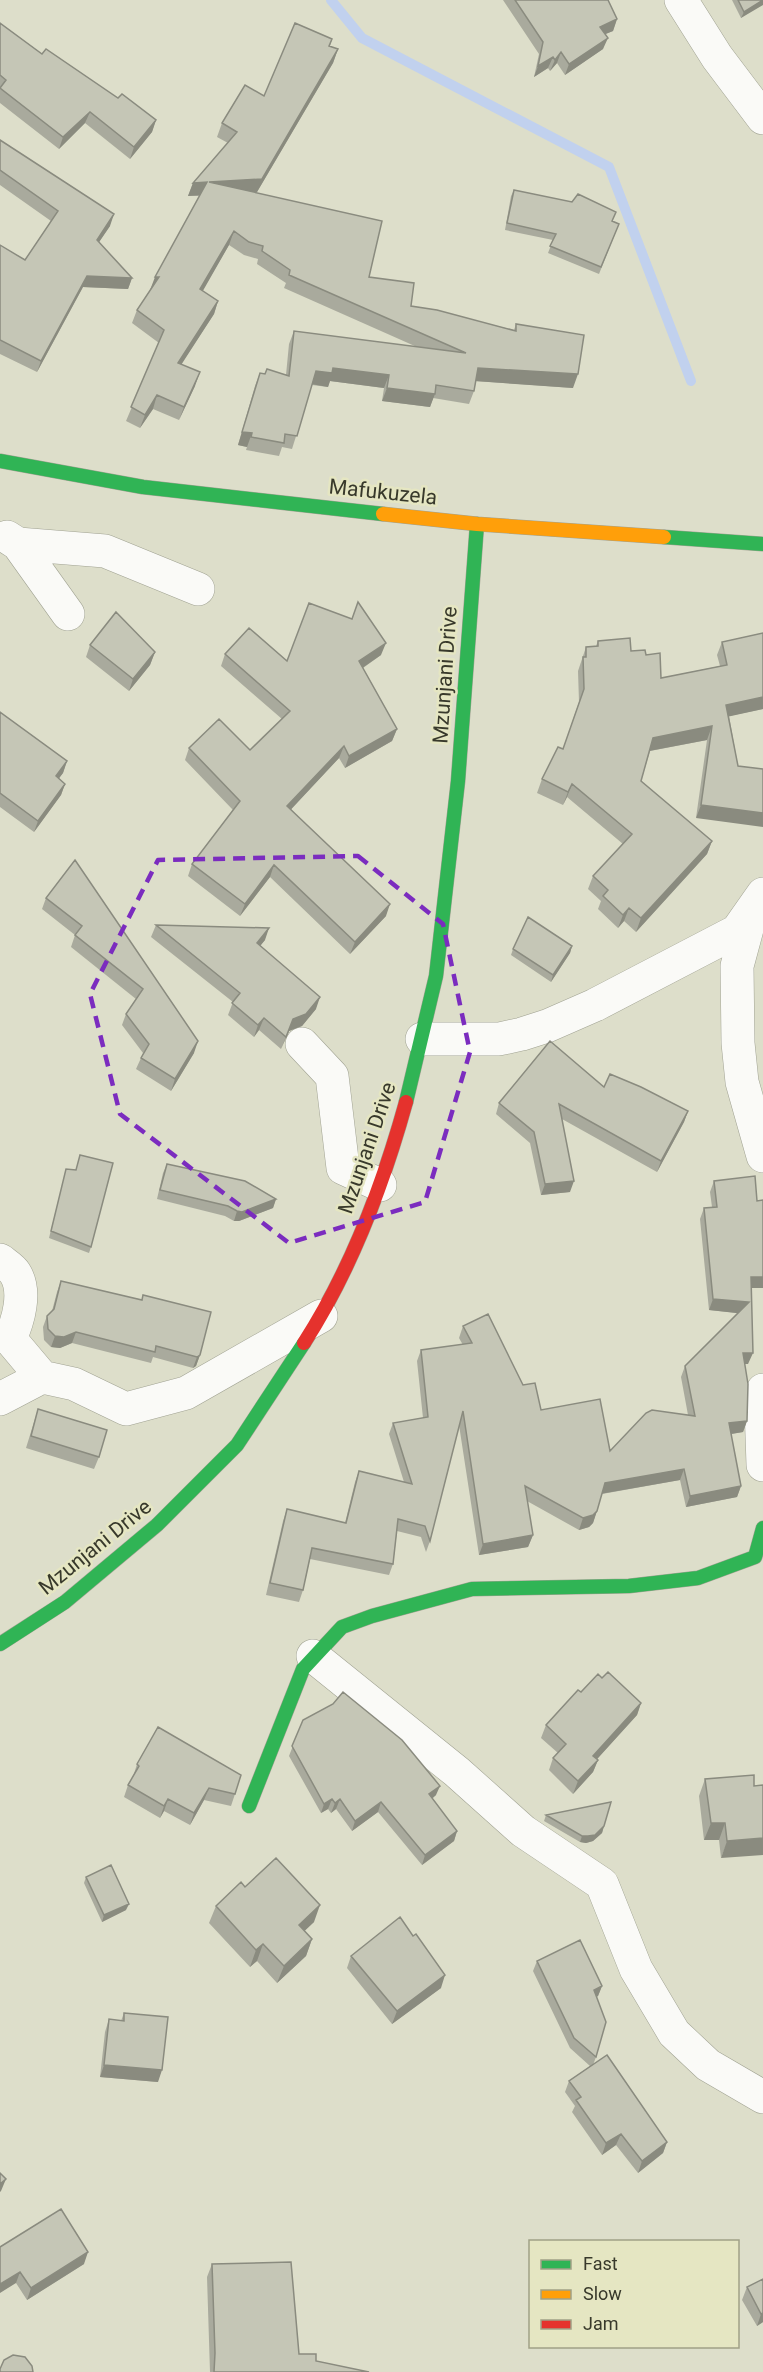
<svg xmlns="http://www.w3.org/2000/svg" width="763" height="2372" viewBox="0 0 763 2372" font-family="Roboto,sans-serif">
<rect width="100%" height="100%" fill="#dddeca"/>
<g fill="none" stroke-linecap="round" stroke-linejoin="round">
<path stroke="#c1d1ee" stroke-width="10" d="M 331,0 L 362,38 L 609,167 L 691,381"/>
<g stroke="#a0a292" stroke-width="34">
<path id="street" d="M 681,0 L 717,57 L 763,118
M 7,537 L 18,544 L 68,614
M 18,544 L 105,551 L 198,589
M 751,914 L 737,966 L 738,1043 L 742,1082 L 763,1156
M 422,1039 L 499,1039 L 522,1034 L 547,1026 L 595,1005 L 737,931 L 763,894
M 302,1044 L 332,1076 L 343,1168 L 380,1185
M 0,1260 C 5,1264 12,1268 15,1273 C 27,1292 18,1321 10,1339 L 42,1377
M 763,1390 L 761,1407 L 763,1465
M 0,1399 L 42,1377 L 74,1384 L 126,1409 L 186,1393 L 321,1316
M 313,1656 L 457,1772 L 523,1831 L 602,1884 L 636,1969 L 674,2033 L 708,2065 L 763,2097"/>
</g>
<g stroke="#a0a292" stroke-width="15">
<path id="fast" d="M 0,461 L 143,487 L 383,514
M 664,537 L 763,544
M 406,1102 L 436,976 L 458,781 L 477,524
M 0,1644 L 65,1602 L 157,1525 L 237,1445 L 304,1343
M 249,1806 L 303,1669 L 342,1627 L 372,1616 L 472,1589 L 629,1586 L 698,1578 L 755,1557 L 763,1528"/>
</g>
<g stroke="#a0a292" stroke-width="15">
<path id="slow" d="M 383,514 L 477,524 L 664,537"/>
</g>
<g stroke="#a0a292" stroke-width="15">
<path id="jam" d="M 304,1343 C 351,1270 383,1185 406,1102"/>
</g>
<use href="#street" stroke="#fafaf7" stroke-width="33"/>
<use href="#fast" stroke="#30b455" stroke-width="14"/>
<use href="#slow" stroke="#ff9f0a" stroke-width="14"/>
<use href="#jam" stroke="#e5322d" stroke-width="14"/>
</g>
<path fill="#a9aa9d" d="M 503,0 L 608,0 L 617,19 L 613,31 L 605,34 L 603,49 L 565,75 L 557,63 L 550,71 L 548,68 L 534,77 L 539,54 Z
M 732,0 L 763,0 L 741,18 Z
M 0,23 L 42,54 L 156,120 L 152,132 L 130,159 L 85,123 L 59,149 L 0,103 Z
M 332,39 L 330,46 L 338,49 L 333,63 L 257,192 L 254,192 L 369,277 L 411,306 L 514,330 L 516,324 L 573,388 L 476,381 L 474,391 L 469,404 L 433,398 L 430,407 L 382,401 L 384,388 L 330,381 L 328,387 L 312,385 L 292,449 L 282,447 L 279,456 L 246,450 L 247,447 L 238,445 L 255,386 L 260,373 L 265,374 L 286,375 L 289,344 L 294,331 L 417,347 L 284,288 L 286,283 L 257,264 L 258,259 L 244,255 L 229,245 L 202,291 L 218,301 L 214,314 L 181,364 L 195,386 L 179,420 L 153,409 L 140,428 L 126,421 L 159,343 L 132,323 L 137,310 L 150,290 L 200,196 L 188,196 L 193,183 L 228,143 L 217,137 L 222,123 L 264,96 Z
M 0,140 L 110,226 L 99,242 L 132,278 L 128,289 L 83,287 L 37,372 L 0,354 L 0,245 L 25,260 L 51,221 L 0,185 Z
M 514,190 L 619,224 L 599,274 L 548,253 L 553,240 L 505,230 L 511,196 Z
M 763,633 L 763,709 L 729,716 L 738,766 L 696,818 L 707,740 L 650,751 L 641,781 L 712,841 L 707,854 L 636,932 L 624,921 L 618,928 L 598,909 L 601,901 L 588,889 L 593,876 L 623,844 L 567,797 L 563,805 L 537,793 L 542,779 L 563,749 L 579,702 L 578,671 L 586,647 L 596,646 L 598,641 L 631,651 L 646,655 L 661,678 L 720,666 L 717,655 L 722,642 Z
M 90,645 L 155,652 L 150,665 L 129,691 L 86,657 Z
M 225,654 L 287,661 L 381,655 L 363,668 L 397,729 L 392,741 L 345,768 L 339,758 L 291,809 L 386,916 L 350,954 L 270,877 L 240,916 L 188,876 L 192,864 L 233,810 L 185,760 L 189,748 L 250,750 L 282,719 L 221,666 Z
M 0,712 L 67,761 L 63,773 L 58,778 L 65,784 L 61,795 L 34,832 L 0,807 Z
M 75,860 L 194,1053 L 171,1091 L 136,1069 L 141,1058 L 143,1053 L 122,1025 L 126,1014 L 136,999 L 71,947 L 75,935 L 42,909 L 46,898 Z
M 156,925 L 265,940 L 260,945 L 316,1009 L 302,1026 L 289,1031 L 281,1049 L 259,1030 L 254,1037 L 228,1015 L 233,1002 L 151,937 Z
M 572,946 L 570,953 L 551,982 L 511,955 L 513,949 Z
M 604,1087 L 688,1111 L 684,1122 L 657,1172 L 562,1119 L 570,1192 L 541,1195 L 530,1143 L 496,1114 L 499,1103 Z
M 80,1155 L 91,1247 L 89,1253 L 49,1238 L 66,1169 L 76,1170 Z
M 167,1164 L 276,1199 L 273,1208 L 239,1221 L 234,1221 L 225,1216 L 157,1199 L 163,1173 Z
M 714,1181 L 751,1288 L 748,1364 L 745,1364 L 747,1421 L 743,1432 L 731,1434 L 741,1486 L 737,1497 L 686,1507 L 680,1480 L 602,1494 L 593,1523 L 589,1527 L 579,1530 L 527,1501 L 533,1535 L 528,1547 L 479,1555 L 459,1425 L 430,1541 L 426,1552 L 421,1537 L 397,1531 L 393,1564 L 389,1575 L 310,1559 L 303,1590 L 299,1602 L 266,1595 L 283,1521 L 287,1509 L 345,1523 L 355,1482 L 359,1471 L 404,1482 L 389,1434 L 393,1423 L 423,1418 L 417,1361 L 421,1350 L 463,1345 L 459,1338 L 463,1326 L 523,1385 L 541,1410 L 610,1451 L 688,1415 L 681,1377 L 685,1366 L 738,1313 L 709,1310 L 700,1219 L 704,1208 L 712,1207 L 710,1192 Z
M 61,1281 L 142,1300 L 143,1295 L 200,1355 L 196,1366 L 193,1368 L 153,1357 L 151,1363 L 72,1343 L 60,1348 L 51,1347 L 44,1340 L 43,1327 L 47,1316 L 52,1311 L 57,1292 Z
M 38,1409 L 99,1457 L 94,1469 L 26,1448 Z
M 602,1678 L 641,1703 L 637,1715 L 597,1759 L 598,1760 L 593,1772 L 573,1794 L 549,1770 L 553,1758 L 558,1753 L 541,1738 L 546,1725 L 581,1692 Z
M 303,1720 L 436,1795 L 432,1799 L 457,1831 L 454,1841 L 422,1865 L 378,1812 L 352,1831 L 336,1809 L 331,1813 L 328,1809 L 321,1813 L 289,1756 Z
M 137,1764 L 235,1794 L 231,1806 L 204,1800 L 190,1825 L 164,1811 L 160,1818 L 124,1797 L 128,1785 L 133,1777 Z
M 754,1775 L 721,1858 L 719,1840 L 704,1840 L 699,1796 L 705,1779 Z
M 546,1815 L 604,1826 L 602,1833 L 593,1841 L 586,1843 L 580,1842 L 544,1821 Z
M 86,1877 L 126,1910 L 102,1922 L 84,1883 Z
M 245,1887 L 314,1922 L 304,1931 L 312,1939 L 306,1956 L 277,1983 L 257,1961 L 250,1967 L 209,1923 L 216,1906 Z
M 413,1936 L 441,1988 L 392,2024 L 347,1968 L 351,1956 Z
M 537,1961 L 602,1986 L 598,1996 L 596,1997 L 596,2057 L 593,2065 L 667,2142 L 663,2153 L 638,2173 L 616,2145 L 602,2155 L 572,2112 L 575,2106 L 565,2092 L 569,2081 L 590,2066 L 570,2048 L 533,1971 Z
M 124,2013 L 158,2082 L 100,2077 L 105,2032 L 109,2019 L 121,2021 Z
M 0,2247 L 84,2264 L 27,2300 L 16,2283 Z
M 212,2264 L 299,2354 L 316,2361 L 369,2372 L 210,2372 L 207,2277 Z
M 763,2279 L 763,2322 L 757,2326 L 742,2300 L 747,2287 Z"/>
<path fill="#8a8b7f" d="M 763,0 L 763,5 L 741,18 L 744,12 Z
M 617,19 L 613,31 L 596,38 L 600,27 Z
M 608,38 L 603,49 L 565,75 L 569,64 Z
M 338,49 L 333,63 L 257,192 L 205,195 L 209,182 Z
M 561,52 L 557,63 L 550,71 L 555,60 Z
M 553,57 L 548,68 L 534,77 L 538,66 Z
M 90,112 L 85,123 L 59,149 L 63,137 Z
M 156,120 L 152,132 L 130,159 L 134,147 Z
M 207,182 L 202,195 L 188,196 L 193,183 Z
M 114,214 L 110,226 L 93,251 L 97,240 Z
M 234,231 L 229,245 L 196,303 L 200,289 Z
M 87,276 L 132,278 L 128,289 L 83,287 L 37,372 L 41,361 Z
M 155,277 L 159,277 L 150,290 Z
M 218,301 L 214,314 L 174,376 L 178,363 Z
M 333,368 L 389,375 L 384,388 L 330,381 L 328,387 L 311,384 L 316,371 Z
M 478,368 L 578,374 L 573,388 L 474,381 Z
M 200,372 L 195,386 L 179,420 L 184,407 Z
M 387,388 L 435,394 L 430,407 L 382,401 Z
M 157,395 L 153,409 L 140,428 L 145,415 Z
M 242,432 L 252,433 L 247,447 L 238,445 Z
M 386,643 L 381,655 L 355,673 L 359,661 Z
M 155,652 L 150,665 L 129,691 L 133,679 Z
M 763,697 L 763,709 L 722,718 L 726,705 Z
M 712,726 L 707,740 L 649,751 L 653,738 Z
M 397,729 L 392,741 L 345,768 L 349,756 Z
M 344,746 L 339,758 L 283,818 L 287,806 Z
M 67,761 L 63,773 L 52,788 L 56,776 Z
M 65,784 L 61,795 L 34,832 L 38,821 Z
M 572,784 L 567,797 L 563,805 L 568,792 Z
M 701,805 L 763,813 L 763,827 L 696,818 Z
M 712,841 L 707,854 L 636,932 L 641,918 Z
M 274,865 L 270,877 L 240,916 L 245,904 Z
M 390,904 L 386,916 L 350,954 L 355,942 Z
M 629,908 L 624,921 L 618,928 L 623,915 Z
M 269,928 L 265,940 L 253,955 L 257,943 Z
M 572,946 L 570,953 L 551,982 L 553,975 Z
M 320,997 L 316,1009 L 302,1026 L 289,1031 L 281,1049 L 293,1019 Z
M 264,1018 L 259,1030 L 254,1037 L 258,1025 Z
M 198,1041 L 194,1053 L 171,1091 L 175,1079 Z
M 688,1111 L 684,1122 L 657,1172 L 661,1161 Z
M 574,1181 L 570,1192 L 541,1195 L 545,1184 Z
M 276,1199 L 273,1208 L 239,1221 L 234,1221 L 237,1211 Z
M 751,1277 L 763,1277 L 763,1288 L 747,1288 Z
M 713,1299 L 749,1302 L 745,1314 L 709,1310 Z
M 76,1332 L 72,1343 L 60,1348 L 51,1347 L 55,1336 Z
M 743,1353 L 753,1353 L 748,1364 L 739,1364 Z
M 200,1355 L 196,1366 L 193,1368 L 197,1357 Z
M 747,1421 L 743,1432 L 725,1435 L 729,1423 Z
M 684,1469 L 680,1480 L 600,1494 L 605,1483 Z
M 741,1486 L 737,1497 L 686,1507 L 690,1496 Z
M 597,1511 L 593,1523 L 589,1527 L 579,1530 L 583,1518 Z
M 533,1535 L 528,1547 L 479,1555 L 483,1544 Z
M 641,1703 L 637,1715 L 589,1768 L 593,1756 Z
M 598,1760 L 593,1772 L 573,1794 L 578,1781 Z
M 440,1786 L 436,1795 L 425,1804 L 429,1794 Z
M 209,1788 L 204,1800 L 190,1825 L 194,1813 Z
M 168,1799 L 164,1811 L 160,1818 L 164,1806 Z
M 332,1799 L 328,1809 L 321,1813 L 324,1804 Z
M 340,1799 L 336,1809 L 331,1813 L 335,1803 Z
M 381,1802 L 378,1812 L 352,1831 L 355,1821 Z
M 711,1823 L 725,1823 L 719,1840 L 704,1840 Z
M 604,1826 L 602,1833 L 593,1841 L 586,1843 L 580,1842 L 582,1836 Z
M 457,1831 L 454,1841 L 422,1865 L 425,1855 Z
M 763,1838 L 763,1855 L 721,1858 L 727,1841 Z
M 129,1904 L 126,1910 L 102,1922 L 104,1915 Z
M 320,1905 L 314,1922 L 293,1942 L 299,1925 Z
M 312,1939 L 306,1956 L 277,1983 L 284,1966 Z
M 263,1944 L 257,1961 L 250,1967 L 256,1950 Z
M 445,1975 L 441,1988 L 392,2024 L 397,2011 Z
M 602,1986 L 598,1996 L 590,2000 L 594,1990 Z
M 104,2065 L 162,2070 L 158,2082 L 100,2077 Z
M 621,2134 L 616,2145 L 602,2155 L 606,2143 Z
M 667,2142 L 663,2153 L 638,2173 L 642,2161 Z
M 6,2179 L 1,2191 L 0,2192 L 0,2184 Z
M 88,2252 L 84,2264 L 27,2300 L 31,2288 Z
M 20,2272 L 16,2283 L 0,2293 L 0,2284 Z
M 763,2313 L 763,2322 L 757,2326 L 761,2314 Z"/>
<path fill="#c5c6b6" stroke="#8a8b7f" stroke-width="1.5" d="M 515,0 L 608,0 L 617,19 L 600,27 L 608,38 L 569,64 L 561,52 L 555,60 L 553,57 L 538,66 L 543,42 Z
M 738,0 L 763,0 L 744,12 Z
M 0,23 L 42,54 L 46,49 L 118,98 L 122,94 L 156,120 L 134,147 L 90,112 L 63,137 L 0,88 L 6,80 L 0,75 Z
M 295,23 L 332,39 L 329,46 L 338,49 L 262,179 L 209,182 L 382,221 L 369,277 L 414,283 L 411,306 L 437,310 L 516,331 L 516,324 L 584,335 L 578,374 L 478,368 L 474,391 L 436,385 L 435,394 L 387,388 L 389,375 L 333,368 L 332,373 L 316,371 L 297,436 L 285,434 L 284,443 L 251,437 L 252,433 L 242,432 L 260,373 L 265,374 L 267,369 L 289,376 L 294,331 L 466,353 L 289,275 L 290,270 L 262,251 L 263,246 L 249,242 L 234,231 L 200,289 L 218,301 L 178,363 L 200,372 L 184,407 L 157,395 L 145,415 L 131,407 L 164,330 L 137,310 L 159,277 L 155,277 L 207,182 L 193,183 L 237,132 L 222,123 L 245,85 L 264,96 Z
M 0,140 L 114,214 L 97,240 L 132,278 L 87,276 L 41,361 L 0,340 L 0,245 L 25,260 L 58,211 L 0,170 Z
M 514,190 L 572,202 L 578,194 L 616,212 L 612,221 L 619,224 L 601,267 L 550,246 L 556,234 L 507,223 Z
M 358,602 L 386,643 L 359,661 L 397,729 L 349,756 L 344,746 L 287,806 L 390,904 L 355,942 L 274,865 L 245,904 L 192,864 L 240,801 L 189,748 L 219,719 L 250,750 L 290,711 L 225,654 L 249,628 L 287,661 L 309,603 L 352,619 Z
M 116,612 L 155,652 L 133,679 L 90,645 Z
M 763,633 L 763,697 L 726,705 L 738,766 L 763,769 L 763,813 L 701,805 L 712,726 L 653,738 L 641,781 L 712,841 L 641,918 L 629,908 L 623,915 L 603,896 L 608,890 L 593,876 L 632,834 L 572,784 L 568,792 L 542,779 L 558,747 L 563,749 L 584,689 L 583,657 L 586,657 L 586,647 L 598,646 L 598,641 L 630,638 L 631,651 L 645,650 L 646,655 L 660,653 L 661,678 L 727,665 L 722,642 Z
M 0,712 L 67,761 L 56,776 L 65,784 L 38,821 L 0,793 Z
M 75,860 L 198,1041 L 175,1079 L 141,1058 L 149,1044 L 126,1014 L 143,989 L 75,935 L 82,926 L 46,898 Z
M 528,917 L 572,946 L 553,975 L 513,949 Z
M 156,925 L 269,928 L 257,943 L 320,997 L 306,1014 L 293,1019 L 286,1037 L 264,1018 L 258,1025 L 232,1003 L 240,993 Z
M 550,1041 L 604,1087 L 610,1074 L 641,1087 L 688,1111 L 661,1161 L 559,1104 L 574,1181 L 545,1184 L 534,1132 L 499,1103 Z
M 80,1155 L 113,1163 L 91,1247 L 51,1231 L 66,1169 L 76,1170 Z
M 167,1164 L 245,1181 L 276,1199 L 242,1212 L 237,1211 L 228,1206 L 160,1190 Z
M 755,1176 L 757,1201 L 763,1200 L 763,1277 L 751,1277 L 753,1353 L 743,1353 L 748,1384 L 747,1421 L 729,1423 L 741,1486 L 690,1496 L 684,1469 L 605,1483 L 597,1511 L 593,1515 L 583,1518 L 525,1486 L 533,1535 L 483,1544 L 463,1411 L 430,1541 L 425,1526 L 398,1519 L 393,1564 L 312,1548 L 303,1590 L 270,1583 L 287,1509 L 346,1523 L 359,1471 L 412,1484 L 393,1423 L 428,1417 L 421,1350 L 472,1343 L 463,1326 L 488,1314 L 523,1385 L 535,1383 L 541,1410 L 600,1399 L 610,1451 L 646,1413 L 652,1410 L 695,1416 L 685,1366 L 749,1302 L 713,1299 L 704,1208 L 717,1207 L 714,1181 Z
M 61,1281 L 142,1300 L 143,1295 L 211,1312 L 200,1355 L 197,1357 L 156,1346 L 155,1352 L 76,1332 L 64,1337 L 55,1336 L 48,1329 L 47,1316 L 54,1309 Z
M 38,1409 L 107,1430 L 99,1457 L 31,1436 Z
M 608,1672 L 641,1703 L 593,1756 L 598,1760 L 578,1781 L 553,1758 L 566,1744 L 546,1725 L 578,1690 L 581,1692 L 598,1674 L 602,1678 Z
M 343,1692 L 402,1740 L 440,1786 L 429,1794 L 457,1831 L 425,1855 L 381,1802 L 355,1821 L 340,1799 L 335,1803 L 332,1799 L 324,1804 L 292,1746 L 303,1720 L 333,1704 Z
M 158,1727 L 241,1775 L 235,1794 L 209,1788 L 194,1813 L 168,1799 L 164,1806 L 128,1785 L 139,1766 L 137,1764 Z
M 754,1775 L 754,1786 L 763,1785 L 763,1838 L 727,1841 L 725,1823 L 711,1823 L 705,1779 Z
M 611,1802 L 604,1826 L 595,1835 L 588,1836 L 582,1836 L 546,1815 Z
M 276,1858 L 320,1905 L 299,1925 L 312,1939 L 284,1966 L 263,1944 L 256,1950 L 216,1906 L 241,1882 L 245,1887 Z
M 111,1865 L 129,1904 L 104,1915 L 86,1877 Z
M 400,1917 L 413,1936 L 416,1934 L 445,1975 L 397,2011 L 351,1956 Z
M 580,1940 L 602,1986 L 594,1990 L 606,2022 L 596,2057 L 574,2038 L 537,1961 Z
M 124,2013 L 168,2017 L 162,2070 L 104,2065 L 109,2019 L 124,2021 Z
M 607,2055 L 667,2142 L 642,2161 L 621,2134 L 606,2143 L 576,2100 L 581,2097 L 569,2081 Z
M 0,2173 L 6,2179 L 0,2184 Z
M 61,2209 L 88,2252 L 31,2288 L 20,2272 L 0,2284 L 0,2247 Z
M 291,2262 L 299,2354 L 316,2354 L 316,2361 L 369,2372 L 214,2372 L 215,2353 L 212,2264 Z
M 763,2279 L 763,2313 L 761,2314 L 747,2287 Z
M 13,2355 L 25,2357 L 32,2366 L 33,2372 L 0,2372 L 0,2369 L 4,2360 Z"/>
<path fill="none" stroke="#7b2cbf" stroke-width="4.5" stroke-dasharray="12 8" stroke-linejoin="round" d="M 358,856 L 443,924 L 470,1052 L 425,1202 L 289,1243 L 120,1114 L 90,994 L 158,860 Z"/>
<g text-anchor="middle" stroke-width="5" stroke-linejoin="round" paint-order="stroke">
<g font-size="21" fill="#38392b" stroke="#e5e6c2">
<text transform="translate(383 492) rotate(6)" y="7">Mafukuzela</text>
<text transform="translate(445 675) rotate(-86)" y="7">Mzunjani Drive</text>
<text transform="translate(367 1148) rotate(-71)" y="7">Mzunjani Drive</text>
<text transform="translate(95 1547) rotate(-39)" y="7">Mzunjani Drive</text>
</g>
</g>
<rect x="529" y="2240" width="210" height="108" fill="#e5e6c2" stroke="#a0a186" stroke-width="1.5"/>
<rect x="541" y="2260" width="30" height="9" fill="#30b455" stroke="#a0a186" stroke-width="1.5"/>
<text x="583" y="2270" font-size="18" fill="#38392b">Fast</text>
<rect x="541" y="2290" width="30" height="9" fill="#ff9f0a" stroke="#a0a186" stroke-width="1.5"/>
<text x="583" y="2300" font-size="18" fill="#38392b">Slow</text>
<rect x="541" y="2320" width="30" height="9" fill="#e5322d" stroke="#a0a186" stroke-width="1.5"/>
<text x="583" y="2330" font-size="18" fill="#38392b">Jam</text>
</svg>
